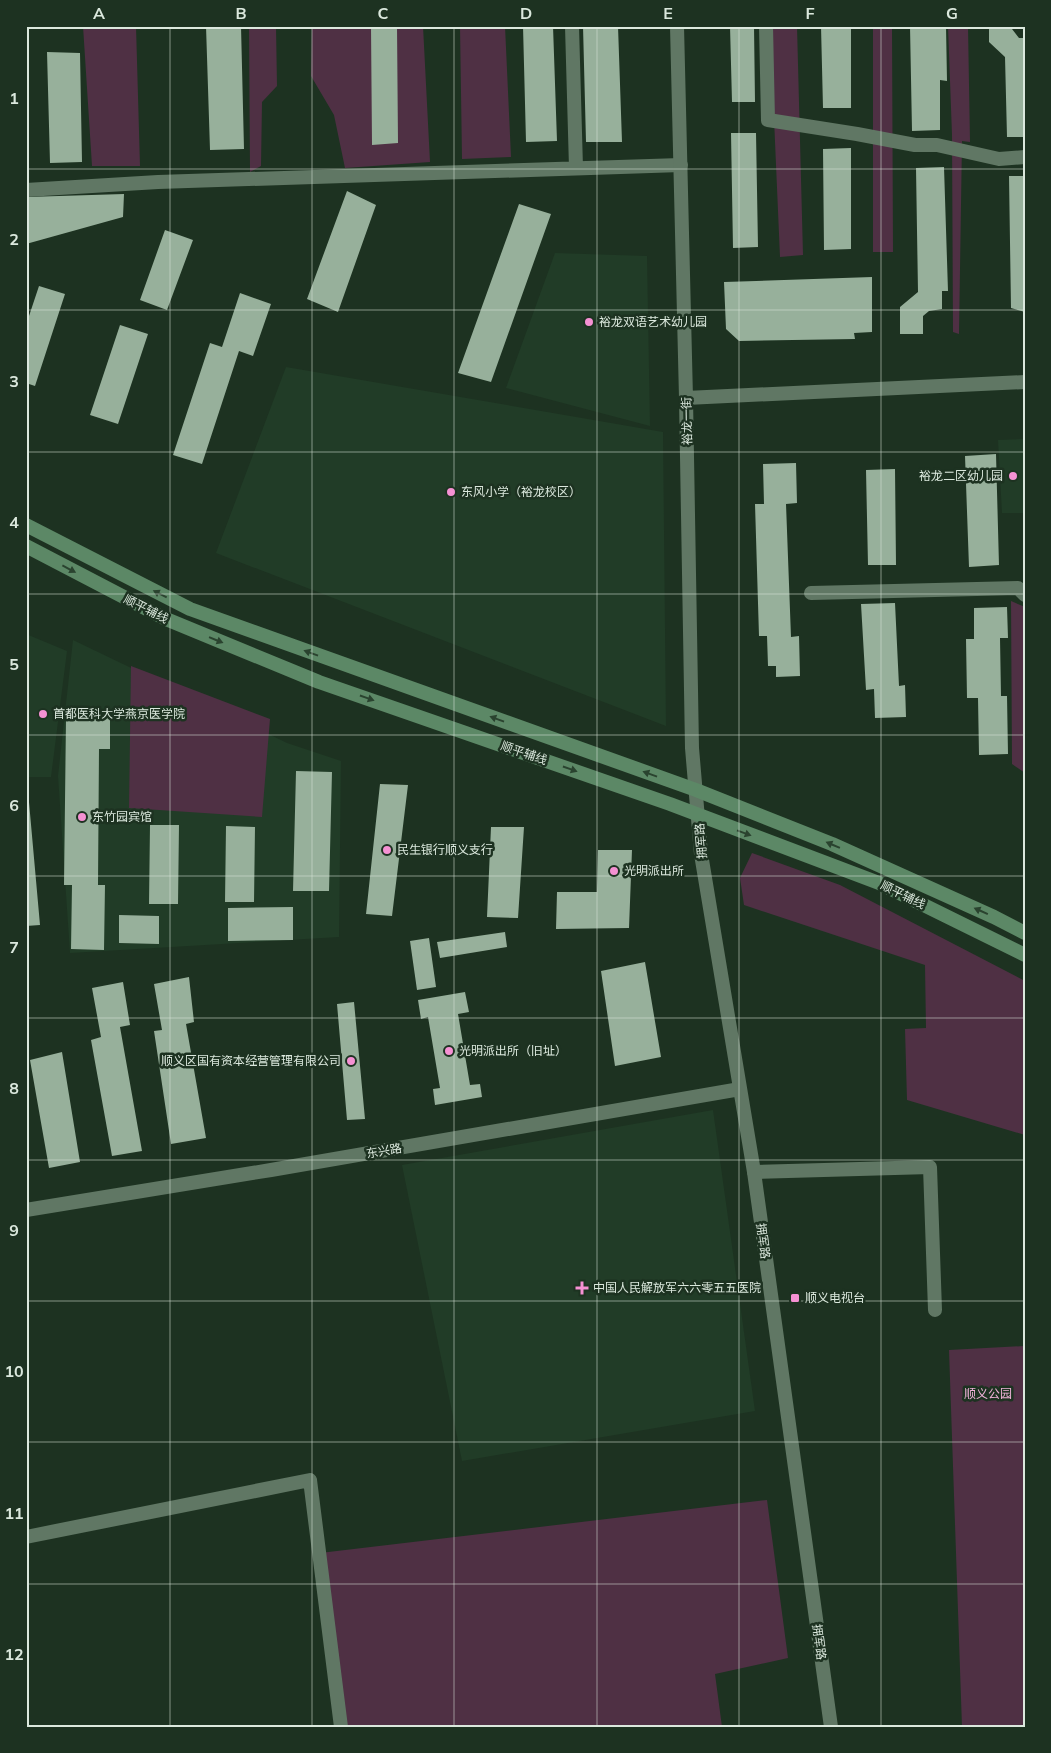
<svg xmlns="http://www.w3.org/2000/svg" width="1051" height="1753" viewBox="0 0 1051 1753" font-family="Mulish,'Noto Sans SC',sans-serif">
<rect width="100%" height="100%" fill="#1d3221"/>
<path fill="#213c27" d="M 555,253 L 647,256 L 650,426 L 506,388 Z
M 286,367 L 663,432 L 666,726 L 216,553 Z
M 1025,439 L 1025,513 L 1002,513 L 998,440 Z
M 26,634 L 67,651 L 51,777 L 26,777 Z
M 73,640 L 287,743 L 341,761 L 339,937 L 70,953 L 58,776 Z
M 713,1110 L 755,1411 L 462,1461 L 402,1165 Z"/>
<path fill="#4f3044" d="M 83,26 L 136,26 L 140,166 L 92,166 Z
M 249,26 L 276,26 L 277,86 L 262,102 L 261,166 L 250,172 Z
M 312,26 L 423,26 L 430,162 L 345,168 L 334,115 L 311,76 Z
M 460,26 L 505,26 L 511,157 L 462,159 Z
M 770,26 L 797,26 L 803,255 L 780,257 Z
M 873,26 L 892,26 L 893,252 L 873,252 Z
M 948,26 L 968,26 L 970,142 L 962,141 L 959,334 L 953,332 L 952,135 Z
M 1011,601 L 1025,607 L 1025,773 L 1012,764 Z
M 131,666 L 270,719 L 262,817 L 129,808 Z
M 752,853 L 840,885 L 1025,981 L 1025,1135 L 907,1100 L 905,1029 L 926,1028 L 925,965 L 744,905 L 740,878 Z
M 1025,1346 L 1025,1727 L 962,1727 L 949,1350 Z
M 767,1500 L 788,1658 L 715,1674 L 722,1727 L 341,1727 L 320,1553 Z"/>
<path fill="#97b09b" d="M 206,26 L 241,26 L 244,149 L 210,150 Z
M 371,26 L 397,26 L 398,143 L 372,145 Z
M 523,26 L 553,26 L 557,141 L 526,142 Z
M 583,26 L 618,26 L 622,142 L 586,142 Z
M 730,26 L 754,26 L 755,102 L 732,102 Z
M 821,26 L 851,26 L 851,108 L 823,108 Z
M 910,26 L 946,26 L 947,81 L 940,80 L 940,130 L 912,131 Z
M 989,26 L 1012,26 L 1012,29 L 1019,38 L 1025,38 L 1025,137 L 1007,137 L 1005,57 L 989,42 Z
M 47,52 L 80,53 L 82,162 L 50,163 Z
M 731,133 L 756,133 L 758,247 L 733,248 Z
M 851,148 L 851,249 L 824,250 L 823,149 Z
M 944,167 L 948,291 L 942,291 L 942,309 L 929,311 L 923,316 L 923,334 L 900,334 L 900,307 L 918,292 L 916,168 Z
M 1009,176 L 1025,176 L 1025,312 L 1011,308 Z
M 347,191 L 376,205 L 338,312 L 307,299 Z
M 124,194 L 123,217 L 26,244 L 26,197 Z
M 519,204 L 551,214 L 491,382 L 458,373 Z
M 165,230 L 193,240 L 167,310 L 140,300 Z
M 872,277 L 872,332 L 854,333 L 855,339 L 739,341 L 726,329 L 724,282 Z
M 39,286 L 65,294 L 35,386 L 26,383 L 26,325 Z
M 240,293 L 271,304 L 253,356 L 239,351 L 202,464 L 173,455 L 210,343 L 222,347 Z
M 120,325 L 148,334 L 118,424 L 90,415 Z
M 996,454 L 999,565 L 969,567 L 965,456 Z
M 796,463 L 797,503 L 786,504 L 791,637 L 799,636 L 800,676 L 776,677 L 776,666 L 768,666 L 767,636 L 759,636 L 755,504 L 764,504 L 763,464 Z
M 895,469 L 896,565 L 868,565 L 866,470 Z
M 895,603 L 899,686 L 905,685 L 906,717 L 875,718 L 874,689 L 866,690 L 861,604 Z
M 1007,607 L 1008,638 L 1000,638 L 1001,696 L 1007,696 L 1008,754 L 979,755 L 978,698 L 967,698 L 966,639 L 974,639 L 974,608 Z
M 66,718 L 110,718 L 110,749 L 99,749 L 98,885 L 105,885 L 104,950 L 71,949 L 72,885 L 64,885 Z
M 296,771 L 332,772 L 329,891 L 293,891 Z
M 380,784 L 408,785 L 392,916 L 366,914 Z
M 26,791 L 28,791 L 40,925 L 26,926 Z
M 150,825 L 179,825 L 178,904 L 149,904 Z
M 226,826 L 255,827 L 254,902 L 225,902 Z
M 491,827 L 524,827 L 518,918 L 487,917 Z
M 598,850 L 632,850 L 629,928 L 556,929 L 557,892 L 597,892 Z
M 293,907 L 293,940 L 228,941 L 228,908 Z
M 119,915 L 159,916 L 159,944 L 119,943 Z
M 505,932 L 507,947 L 440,958 L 437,942 Z
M 429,938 L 436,987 L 417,990 L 410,941 Z
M 645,962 L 661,1057 L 615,1066 L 601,971 Z
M 189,977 L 194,1022 L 186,1024 L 206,1138 L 171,1144 L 154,1031 L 162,1030 L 154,984 Z
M 123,982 L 130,1025 L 120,1027 L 142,1151 L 112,1156 L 91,1040 L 101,1037 L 92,988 Z
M 465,992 L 469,1012 L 458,1014 L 470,1085 L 480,1084 L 482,1097 L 435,1105 L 433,1089 L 440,1088 L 428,1017 L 421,1019 L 418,1000 Z
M 354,1002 L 365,1119 L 347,1120 L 337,1004 Z
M 62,1052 L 80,1162 L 49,1168 L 30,1060 Z"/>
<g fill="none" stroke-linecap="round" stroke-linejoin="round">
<path stroke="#607764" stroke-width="14" d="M 572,26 L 576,168
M 766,26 L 768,120 L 857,134 L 915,145 L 937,145 L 999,159 L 1025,157
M 26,190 L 158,182 L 681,165
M 811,593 L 1018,588 L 1025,595
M 754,1172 L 930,1167 L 935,1310
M 26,1537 L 310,1480 L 341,1727"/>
<path stroke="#607764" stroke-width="14" d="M 677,26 L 686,398 L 692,748 L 701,854 L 754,1172 L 831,1727
M 686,398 L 1025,382
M 26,1210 L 271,1170 L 740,1089"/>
<path stroke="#5c8866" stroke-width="14" d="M 26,525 L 190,609 L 696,790 L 832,844 L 994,917 L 1025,933
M 26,546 L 166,619 L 319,682 L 670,804 L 879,883 L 1025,955"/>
</g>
<defs><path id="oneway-solid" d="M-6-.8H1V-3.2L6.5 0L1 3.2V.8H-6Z" transform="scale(1.25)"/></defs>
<g fill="#2a432f">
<use href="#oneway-solid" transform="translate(69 569) rotate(28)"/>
<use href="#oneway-solid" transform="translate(160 594) rotate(-153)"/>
<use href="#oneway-solid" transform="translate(216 640) rotate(22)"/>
<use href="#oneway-solid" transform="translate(311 653) rotate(-160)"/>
<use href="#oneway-solid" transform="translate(367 698) rotate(19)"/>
<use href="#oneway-solid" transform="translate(497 719) rotate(-160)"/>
<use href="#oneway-solid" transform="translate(570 769) rotate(19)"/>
<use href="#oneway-solid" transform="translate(650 774) rotate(-160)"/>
<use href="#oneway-solid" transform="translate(744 833) rotate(20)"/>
<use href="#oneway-solid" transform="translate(833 845) rotate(-157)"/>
<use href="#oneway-solid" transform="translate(981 911) rotate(-156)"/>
</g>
<path fill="none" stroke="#dbe8dd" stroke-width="1" stroke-opacity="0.55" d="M 170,26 L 170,1727M 312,26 L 312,1727M 454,26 L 454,1727M 597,26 L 597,1727M 739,26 L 739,1727M 881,26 L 881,1727M 26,169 L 1025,169M 26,310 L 1025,310M 26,452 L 1025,452M 26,594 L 1025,594M 26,735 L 1025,735M 26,876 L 1025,876M 26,1018 L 1025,1018M 26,1160 L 1025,1160M 26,1301 L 1025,1301M 26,1442 L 1025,1442M 26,1584 L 1025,1584"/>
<g fill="#f591d3" stroke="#1d3221" stroke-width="2">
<circle cx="589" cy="322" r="5"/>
<circle cx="1013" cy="476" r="5"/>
<circle cx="451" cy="492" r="5"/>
<circle cx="43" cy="714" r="5"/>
<circle cx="82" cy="817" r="5"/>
<circle cx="387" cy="850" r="5"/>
<circle cx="614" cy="871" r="5"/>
<circle cx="449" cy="1051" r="5"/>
<circle cx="351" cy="1061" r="5"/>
<path d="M579.5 1280.5h5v5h5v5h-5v5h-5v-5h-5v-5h5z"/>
<rect x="790" y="1293" width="10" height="10" rx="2.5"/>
</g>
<g text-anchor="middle" stroke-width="5" stroke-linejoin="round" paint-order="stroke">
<g font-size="12" fill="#dbe8dd" stroke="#1d3221" text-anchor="start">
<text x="599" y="326">裕龙双语艺术幼儿园</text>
<text x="1003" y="480" text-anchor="end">裕龙二区幼儿园</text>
<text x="461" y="496">东风小学（裕龙校区）</text>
<text x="53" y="718">首都医科大学燕京医学院</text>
<text x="92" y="821">东竹园宾馆</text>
<text x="397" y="854">民生银行顺义支行</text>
<text x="624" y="875">光明派出所</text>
<text x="459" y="1055">光明派出所（旧址）</text>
<text x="341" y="1065" text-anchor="end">顺义区国有资本经营管理有限公司</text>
<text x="593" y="1292">中国人民解放军六六零五五医院</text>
<text x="805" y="1302">顺义电视台</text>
</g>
<g font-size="12" fill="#dbe8dd" stroke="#1d3221">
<text transform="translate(687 421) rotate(-91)" y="4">裕龙一街</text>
<text transform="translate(146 609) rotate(27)" y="4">顺平辅线</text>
<text transform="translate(524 753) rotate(19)" y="4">顺平辅线</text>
<text transform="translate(701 841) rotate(-95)" y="4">拥军路</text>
<text transform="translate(903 895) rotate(26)" y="4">顺平辅线</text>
<text transform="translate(384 1151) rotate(-10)" y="4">东兴路</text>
<text transform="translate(763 1241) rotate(82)" y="4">拥军路</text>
<text transform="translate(819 1642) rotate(82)" y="4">拥军路</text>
</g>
<g font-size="12" fill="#efb1d8" stroke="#1d3221">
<text x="988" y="1398">顺义公园</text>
</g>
</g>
<rect width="1051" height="1753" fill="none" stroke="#1d3221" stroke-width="55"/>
<rect x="28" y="28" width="996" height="1698" fill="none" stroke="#dbe8dd" stroke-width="2"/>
<g font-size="16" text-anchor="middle" font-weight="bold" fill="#dbe8dd">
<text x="99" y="19">A</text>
<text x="241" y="19">B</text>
<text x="383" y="19">C</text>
<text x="526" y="19">D</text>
<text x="668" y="19">E</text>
<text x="810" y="19">F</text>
<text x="952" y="19">G</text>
<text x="14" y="104">1</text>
<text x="14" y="245">2</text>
<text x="14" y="387">3</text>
<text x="14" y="528">4</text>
<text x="14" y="670">5</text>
<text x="14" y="811">6</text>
<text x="14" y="953">7</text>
<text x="14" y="1094">8</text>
<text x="14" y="1236">9</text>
<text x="14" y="1377">10</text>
<text x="14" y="1519">11</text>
<text x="14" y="1660">12</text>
</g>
</svg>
